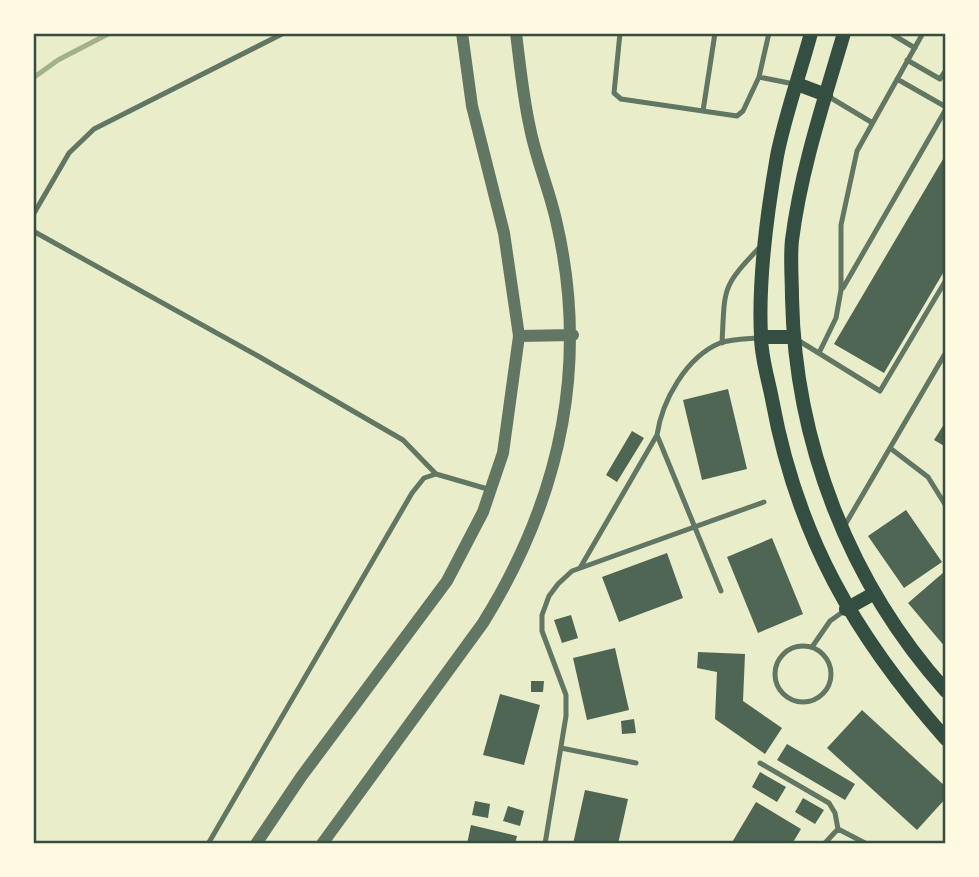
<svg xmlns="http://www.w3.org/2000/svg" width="979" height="877" viewBox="0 0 979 877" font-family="'Alegreya Sans',sans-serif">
<rect width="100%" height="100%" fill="#e9edc9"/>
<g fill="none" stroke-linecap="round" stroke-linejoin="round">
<path stroke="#a3b18a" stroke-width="5" d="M 33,78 L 58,60 L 110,33"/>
</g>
<path fill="#4f6655" d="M 946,154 L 946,268 L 884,373 L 834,344 Z
M 728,389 L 747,469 L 702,480 L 683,400 Z
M 946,421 L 946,447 L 934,440 Z
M 632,431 L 644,438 L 617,482 L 606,475 Z
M 906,510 L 942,562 L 904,588 L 868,536 Z
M 772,538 L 803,614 L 758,633 L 727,557 Z
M 667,553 L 683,598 L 619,622 L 602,577 Z
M 944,572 L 946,574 L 946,648 L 908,603 Z
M 571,615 L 578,638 L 562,643 L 554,620 Z
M 615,648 L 629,710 L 587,720 L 573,658 Z
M 698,652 L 745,654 L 743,701 L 782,728 L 765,754 L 715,719 L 717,672 L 697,668 Z
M 531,681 L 544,681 L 543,692 L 531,692 Z
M 500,694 L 540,705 L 524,765 L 483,755 Z
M 862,710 L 946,787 L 946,798 L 917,830 L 827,748 Z
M 634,719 L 636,733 L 622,734 L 621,721 Z
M 787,744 L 855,784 L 845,800 L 777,760 Z
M 760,772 L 786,787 L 777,802 L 752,787 Z
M 585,790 L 628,799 L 618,844 L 573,844 Z
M 803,798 L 824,810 L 815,824 L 795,812 Z
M 475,801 L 490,804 L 488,818 L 472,815 Z
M 756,802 L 801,829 L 792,844 L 731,844 Z
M 508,806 L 524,811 L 520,826 L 503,821 Z
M 471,825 L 517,836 L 515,844 L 467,844 Z"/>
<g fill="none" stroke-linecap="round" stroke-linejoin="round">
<path stroke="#617663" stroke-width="5" d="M 620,33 L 614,93 L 621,99 L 737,116 L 743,111 L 759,77
M 769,33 L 759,77 L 794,84
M 890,33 L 915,48
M 907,60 L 940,79 L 946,70
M 897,79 L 946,107
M 826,95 L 871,122
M 703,111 L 715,33
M 33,215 L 69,153 L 94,129 L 284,33
M 33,231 L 258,356 L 403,440 L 436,474 L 491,490
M 843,288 L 946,109
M 796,339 L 880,391 L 946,280
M 722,343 C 725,287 721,288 760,247
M 819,353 L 836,318 L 841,290 L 841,225 L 857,151 L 923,33
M 657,435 L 721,591
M 890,448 L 928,477 L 946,506
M 845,525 L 946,352
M 580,568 L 657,435 C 662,401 686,357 720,343 C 732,339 746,339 758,338
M775 674a28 28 0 1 1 56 0a28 28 0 1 1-56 0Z
M 812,647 L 830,621 L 844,611
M 561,748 L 636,763
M 760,763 L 829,803 L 835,813 L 838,829
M 208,844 L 412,493 L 424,478 L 436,474
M 545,844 L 566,716 L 566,695 L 542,631 L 542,615 L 549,596 L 558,584 L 572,571 L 764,502
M 824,844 L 838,829 L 867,844"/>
<path stroke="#617663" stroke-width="12" d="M 519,336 L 573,335
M 256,844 L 301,777 L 447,581 L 483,512 L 503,453 L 519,336 L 504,233 L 472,106 L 462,33
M 322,844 L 483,623 C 560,499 590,364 556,220 C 549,189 536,159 530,128 C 523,97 520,65 516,33"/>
<path stroke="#344e41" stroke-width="14" d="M 811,33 C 800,74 785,115 777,156 C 767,213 758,278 761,336 C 761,357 768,378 772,399 C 797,536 854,635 946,739
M 844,33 C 824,101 801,169 792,240 C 790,258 792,279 792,298 C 795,442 849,583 946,691
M 797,84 L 826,95
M 761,337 L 793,337
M 846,609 L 873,594"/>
</g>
<rect width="979" height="877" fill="none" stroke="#fefae0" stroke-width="70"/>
<rect x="35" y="35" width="909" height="807" fill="none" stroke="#344e41" stroke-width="2.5"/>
</svg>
